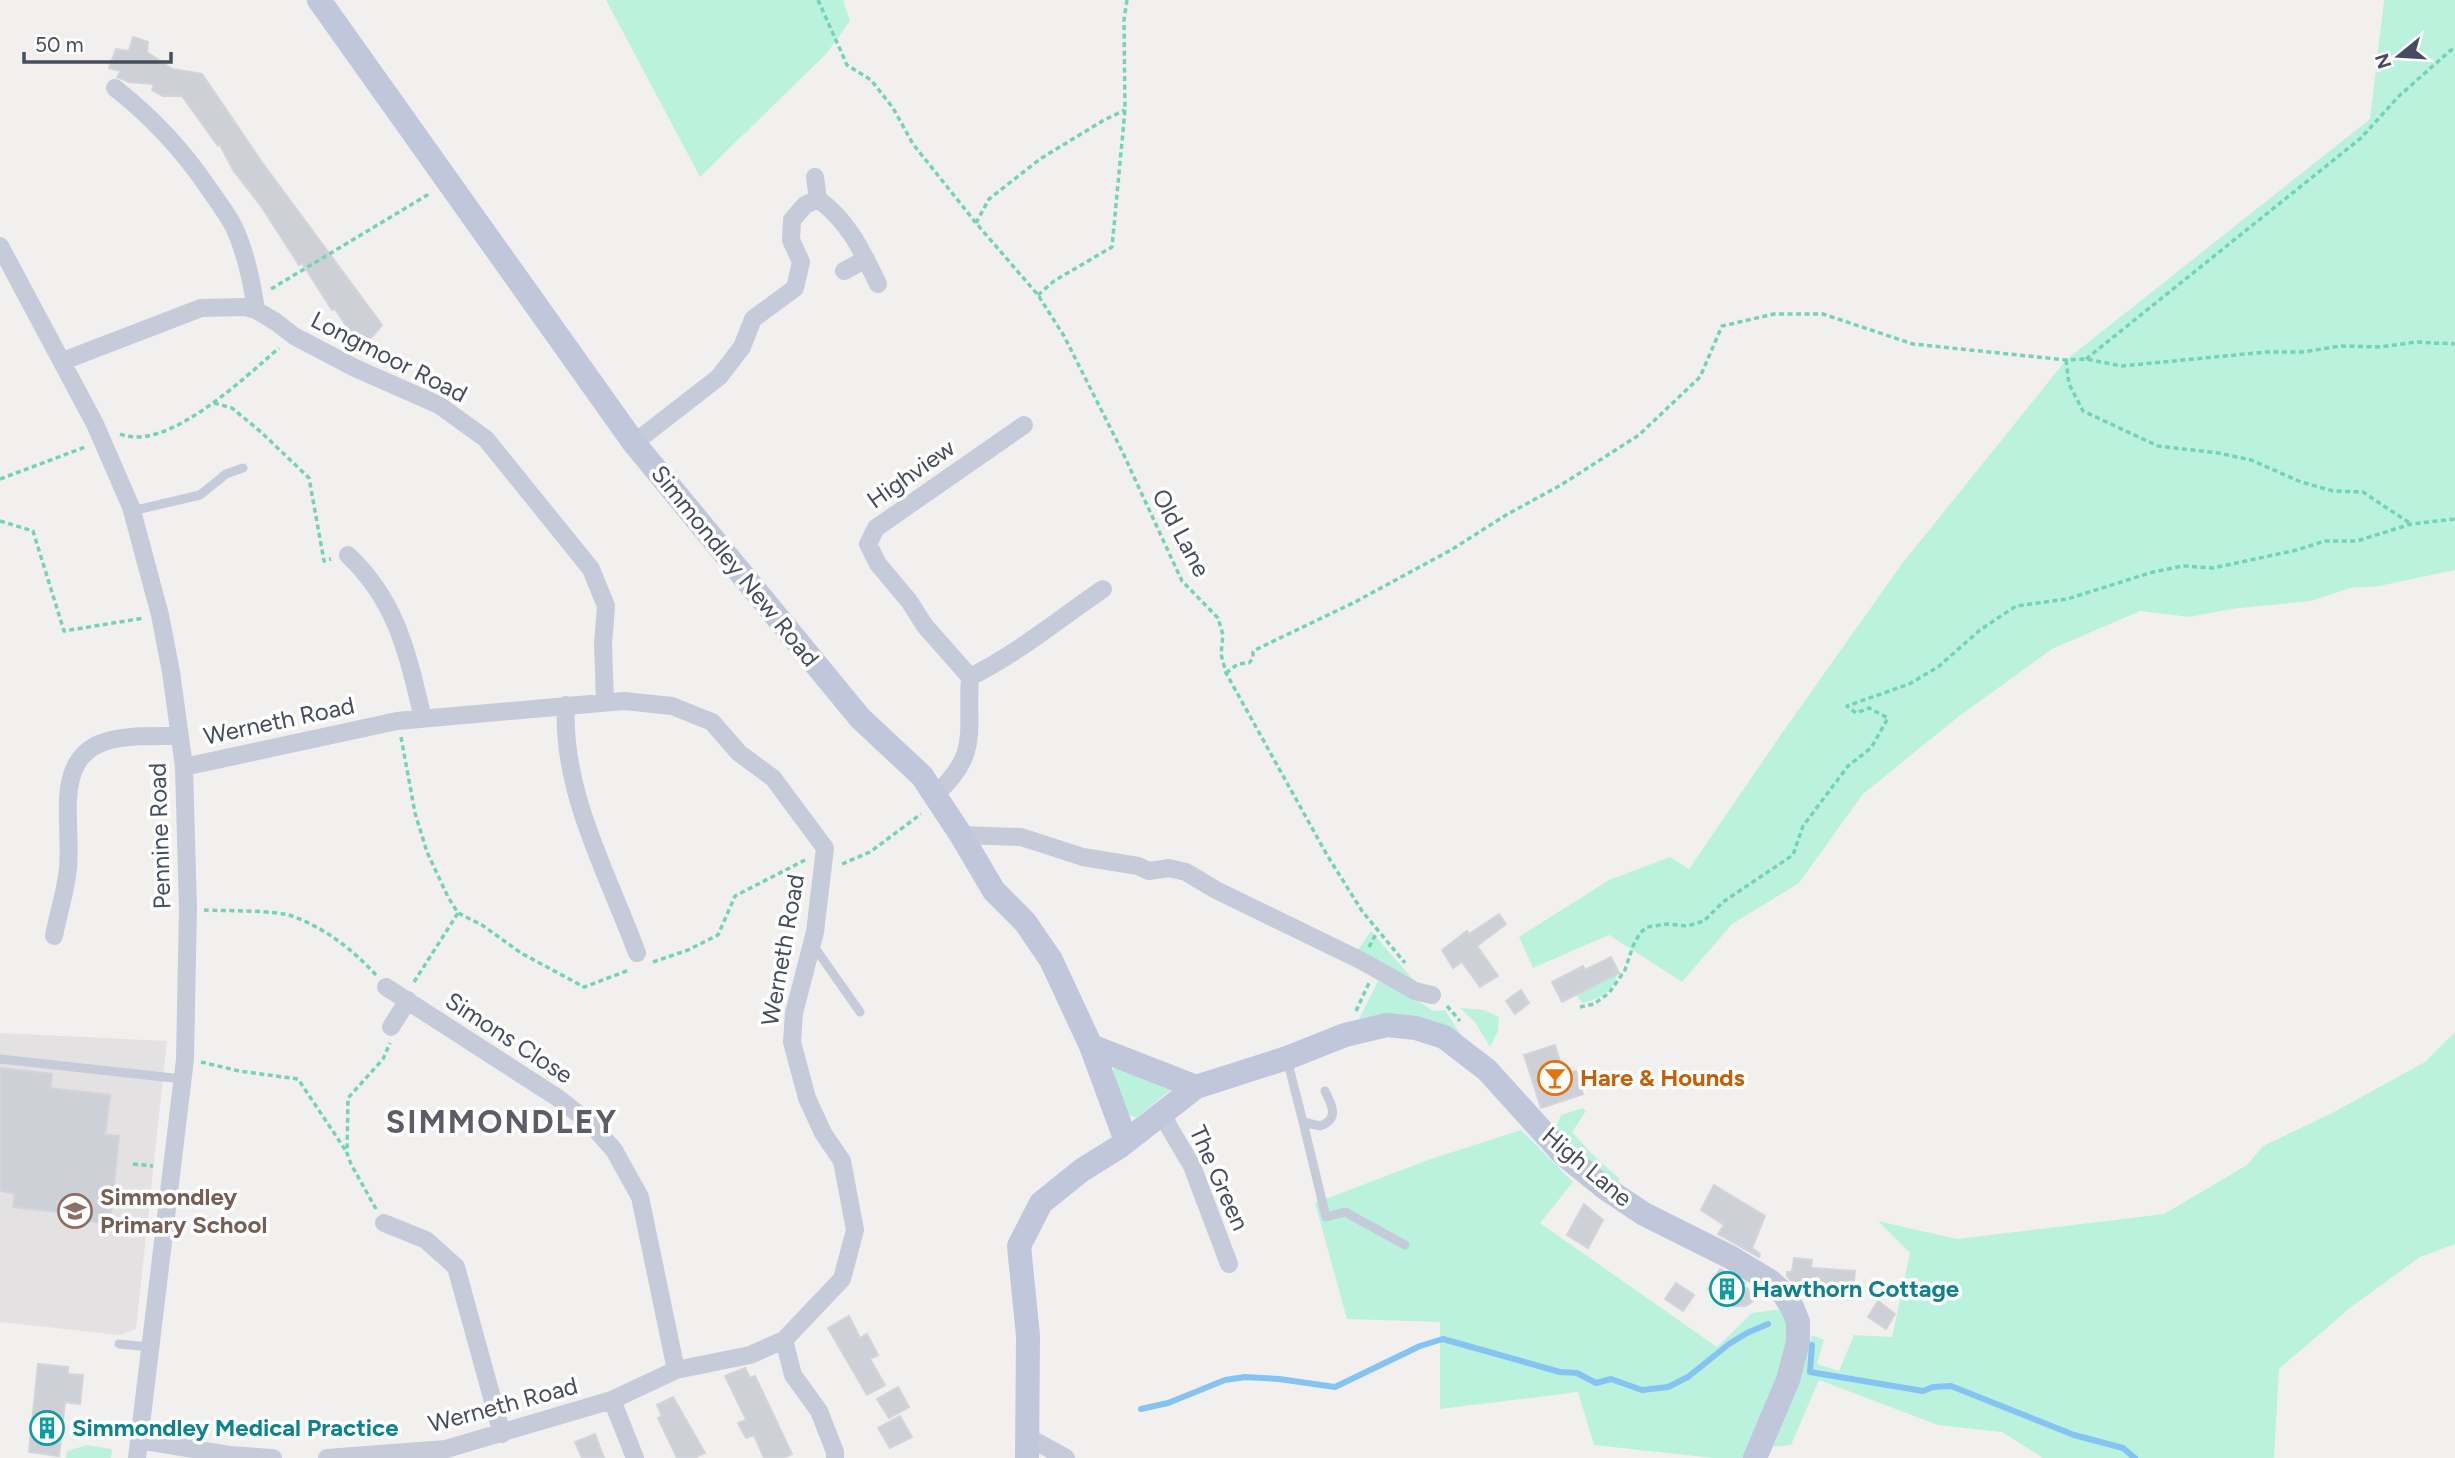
<svg xmlns="http://www.w3.org/2000/svg" width="2455" height="1458" viewBox="0 0 2455 1458" font-family="Figtree,sans-serif">
<rect width="100%" height="100%" fill="#f2f0ef"/>
<path fill="#e3e1e1" d="M 0,1033 L 167,1041 L 136,1329 L 120,1335 L 0,1322 Z"/>
<path fill="#bbf2dd" d="M 606,0 L 843,0 L 850,21 L 827,53 L 700,177 Z
M 2384,0 L 2455,0 L 2455,570 L 2379,586 L 2350,588 L 2311,601 L 2231,609 L 2190,617 L 2140,611 L 2052,649 L 1958,717 L 1863,794 L 1799,883 L 1732,924 L 1682,982 L 1609,935 L 1533,968 L 1519,937 L 1609,880 L 1670,857 L 1689,869 L 1782,733 L 1901,565 L 2066,360 L 2370,119 Z
M 1371,931 L 1417,984 L 1356,953 Z
M 1617,974 C 1614,990 1598,1001 1582,1003 L 1576,994 Z
M 1378,981 L 1412,997 L 1433,1011 L 1445,1010 L 1464,1040 L 1355,1027 Z
M 1460,1008 L 1484,1010 L 1499,1017 L 1498,1031 L 1490,1047 L 1475,1022 Z
M 2455,1032 L 2455,1244 L 2420,1257 L 2351,1307 L 2279,1369 L 2274,1458 L 2043,1458 L 2002,1432 L 1938,1425 L 1819,1380 L 1791,1445 L 1773,1447 L 1799,1384 L 1812,1335 L 1824,1340 L 1817,1364 L 1839,1371 L 1854,1335 L 1892,1337 L 1910,1253 L 1878,1221 L 1957,1239 L 2164,1214 L 2247,1165 L 2263,1146 L 2330,1114 L 2425,1062 Z
M 1117,1065 L 1172,1089 L 1136,1118 L 1126,1113 L 1113,1070 Z
M 1583,1108 L 1586,1111 L 1572,1132 L 1593,1155 L 1620,1179 L 1614,1185 L 1558,1137 L 1557,1125 L 1561,1115 Z
M 1521,1130 L 1573,1182 L 1540,1223 L 1717,1347 L 1752,1313 L 1782,1309 L 1788,1328 L 1790,1346 L 1743,1458 L 1713,1458 L 1594,1445 L 1578,1392 L 1440,1409 L 1440,1322 L 1347,1319 L 1315,1203 L 1428,1160 Z
M 87,1445 L 112,1449 L 111,1458 L 66,1458 L 67,1451 Z"/>
<g fill="none" stroke-linecap="round" stroke-linejoin="round">
<path stroke="#85c3f2" stroke-width="6" d="M 1812,1345 L 1810,1372 L 1923,1391 L 1933,1387 L 1951,1386 L 2074,1435 L 2123,1448 L 2135,1458
M 1141,1409 L 1168,1403 L 1225,1380 L 1245,1377 L 1279,1379 L 1335,1387 L 1420,1346 L 1443,1339 L 1560,1372 L 1577,1373 L 1596,1383 L 1611,1379 L 1642,1390 L 1668,1387 L 1688,1377 L 1729,1344 L 1747,1333 L 1768,1324"/>
</g>
<path fill="#ced0d7" stroke="#d3d4db" stroke-width="2" d="M 133,37 L 148,42 L 147,52 L 172,69 L 202,74 L 261,161 L 382,325 L 373,336 L 359,345 L 335,309 L 332,310 L 302,263 L 299,265 L 261,206 L 233,170 L 220,145 L 218,146 L 182,96 L 163,96 L 152,90 L 154,84 L 129,82 L 117,77 L 121,71 L 109,68 L 116,49 L 129,51 Z
M 1499,914 L 1506,924 L 1477,946 L 1498,976 L 1480,987 L 1462,962 L 1453,968 L 1442,950 L 1467,931 L 1469,934 Z
M 1611,957 L 1619,973 L 1562,1002 L 1552,982 L 1583,966 L 1585,970 Z
M 1521,990 L 1529,1003 L 1515,1014 L 1506,1001 Z
M 1555,1045 L 1564,1075 L 1576,1071 L 1583,1094 L 1541,1108 L 1524,1055 Z
M 0,1068 L 52,1074 L 50,1088 L 110,1095 L 105,1135 L 119,1136 L 110,1223 L 87,1221 L 88,1215 L 13,1207 L 15,1193 L 0,1191 Z
M 1714,1185 L 1765,1216 L 1752,1248 L 1760,1254 L 1759,1257 L 1718,1234 L 1724,1225 L 1701,1210 Z
M 1584,1204 L 1603,1220 L 1588,1248 L 1567,1235 Z
M 1794,1258 L 1812,1260 L 1811,1268 L 1855,1271 L 1852,1300 L 1802,1296 L 1787,1276 L 1787,1272 L 1792,1272 Z
M 1720,1269 L 1745,1283 L 1743,1286 L 1748,1289 L 1753,1301 L 1746,1306 L 1733,1306 L 1708,1289 Z
M 1676,1283 L 1694,1295 L 1683,1311 L 1665,1299 Z
M 1878,1301 L 1895,1314 L 1886,1329 L 1868,1317 Z
M 849,1316 L 860,1338 L 867,1334 L 878,1355 L 870,1359 L 885,1385 L 867,1395 L 828,1328 Z
M 38,1364 L 68,1367 L 68,1374 L 83,1375 L 80,1404 L 65,1402 L 59,1456 L 29,1452 Z
M 745,1368 L 750,1378 L 755,1376 L 792,1454 L 783,1458 L 764,1458 L 754,1435 L 746,1438 L 738,1423 L 746,1420 L 745,1417 L 725,1376 Z
M 898,1387 L 909,1407 L 889,1418 L 877,1399 Z
M 673,1397 L 705,1453 L 694,1458 L 677,1458 L 658,1418 L 662,1416 L 657,1405 Z
M 900,1416 L 912,1437 L 890,1448 L 878,1428 Z
M 595,1434 L 604,1458 L 582,1458 L 575,1442 Z"/>
<g fill="none" stroke-linecap="round" stroke-linejoin="round">
<path stroke="#71d3b8" stroke-width="3.5" stroke-dasharray="5 3.5" stroke-linecap="butt" d="M 818,0 L 847,65 L 871,80 L 893,108 L 913,144 L 976,223 L 1038,295 L 1064,336 L 1122,451 L 1182,581 L 1218,618 L 1223,635 L 1221,654 L 1226,673 L 1327,855 L 1362,911 L 1405,963
M 976,223 L 989,199 L 1040,159 L 1104,120 L 1125,110
M 271,289 L 429,194
M 1038,295 L 1054,281 L 1112,247 L 1125,110 L 1124,20 L 1127,0
M 2086,359 L 2361,138 L 2399,96 L 2451,50 L 2455,50
M 2066,360 L 2069,384 L 2083,411 L 2158,446 L 2218,453 L 2251,460 L 2301,482 L 2333,491 L 2363,492 L 2411,524
M 214,403 L 232,408 L 261,432 L 309,478 L 324,561 L 331,559
M 120,434 C 167,453 245,377 279,348
M 0,479 L 85,447
M 0,521 L 33,531 L 64,631 L 144,618
M 1226,673 L 1238,664 L 1249,663 L 1253,658 L 1253,652 L 1255,650 L 1355,602 L 1451,550 L 1506,515 L 1561,485 L 1639,435 L 1700,377 L 1722,326 L 1774,314 L 1823,314 L 1913,344 L 2066,360 L 2086,359 L 2122,366 L 2266,352 L 2302,352 L 2341,346 L 2380,347 L 2416,342 L 2455,344
M 401,737 L 415,813 L 427,852 L 448,897 L 458,913 L 482,925 L 521,953 L 584,987 L 629,970
M 842,864 L 870,852 L 921,814
M 204,910 C 224,911 276,910 292,916 C 325,928 352,949 376,975
M 1369,947 L 1377,932
M 653,962 L 688,950 L 718,935 L 735,896 L 805,860
M 414,982 L 458,913
M 1447,1006 L 1460,1021
M 1580,1007 L 1594,1004 L 1609,993 L 1625,970 L 1633,946 L 1640,933 L 1647,927 L 1668,924 L 1687,926 L 1704,921 L 1723,902 L 1793,855 L 1803,826 L 1848,766 L 1871,748 L 1888,718 L 1869,708 L 1856,713 L 1847,706 L 1909,684 L 1938,667 L 1980,630 L 2016,606 L 2067,599 L 2153,572 L 2183,566 L 2213,568 L 2297,550 L 2325,541 L 2357,541 L 2411,524 L 2455,519
M 1356,1011 L 1369,983
M 201,1062 L 239,1071 L 298,1079 L 346,1151
M 133,1164 L 153,1166
M 376,1209 L 351,1164 L 347,1153 L 348,1098 L 383,1059 L 390,1043"/>
<path stroke="#c5cbd8" stroke-width="9" d="M 132,511 L 200,495 L 226,474 L 243,468
M 813,945 L 860,1012
M 0,1059 L 182,1079
M 1287,1059 L 1303,1122 L 1320,1126 C 1340,1119 1332,1105 1325,1091
M 1303,1122 L 1326,1217 L 1345,1212 L 1405,1245
M 119,1344 L 150,1347"/>
<path stroke="#c5cbd8" stroke-width="18" d="M 115,88 C 152,117 181,148 207,186 C 216,199 227,213 234,227 C 246,253 252,282 256,310
M 815,177 L 818,199
M 0,246 L 95,424 L 131,507 L 160,615 L 171,672 L 184,767 L 188,909 L 185,1059 L 137,1458
M 844,271 L 866,259
M 63,361 L 201,308 L 244,307 L 256,310 L 276,322 L 294,336 L 355,368 L 439,405 L 486,439 L 591,569 L 606,606 L 603,644 L 605,702
M 634,443 L 719,377 L 742,347 L 753,319 L 795,288 L 801,262 L 791,240 L 792,220 L 805,205 L 818,199 C 849,222 861,249 878,284
M 348,555 C 398,603 407,653 423,718
M 970,677 C 1017,654 1059,619 1103,589
M 566,705 C 561,791 608,874 637,953
M 184,767 L 397,721 L 624,701 L 672,706 L 712,722 L 739,753 L 773,778 L 825,848 L 815,932 L 794,1013 L 792,1042 L 807,1098 L 823,1133 L 842,1161 L 855,1230 L 842,1279 L 784,1340 L 750,1355 L 676,1370 L 612,1400 L 446,1449 L 327,1458
M 935,795 C 981,753 966,733 970,677 L 925,626 L 909,601 L 878,564 L 868,544 L 876,528 L 1024,425
M 961,835 L 1021,837 L 1083,857 L 1138,866 L 1149,871 L 1169,868 L 1186,872 L 1216,890 L 1362,961 L 1415,991 L 1432,995
M 54,936 C 58,914 66,891 68,868 C 70,845 67,822 68,799 C 71,729 127,737 180,736
M 386,987 L 558,1098 L 590,1123 L 614,1150 L 640,1197 L 676,1370
M 391,1027 L 408,1000
M 1163,1113 L 1169,1127 L 1192,1166 L 1229,1264
M 384,1223 L 426,1240 L 456,1267 L 502,1434
M 784,1340 L 793,1375 L 819,1411 L 835,1452 L 835,1458
M 612,1400 L 635,1458
M 1028,1437 L 1066,1458
M 139,1440 L 229,1455 L 273,1458"/>
<path stroke="#c1c7da" stroke-width="24" d="M 319,0 L 634,443 L 860,718 L 922,776 L 961,835 L 994,891 L 1025,922 L 1051,960 L 1091,1046 L 1126,1141
M 1091,1046 L 1196,1087
M 1027,1458 L 1028,1336 L 1019,1246 L 1041,1203 L 1082,1170 L 1119,1147 L 1196,1087 L 1287,1058 L 1345,1035 L 1387,1025 L 1416,1028 L 1444,1037 L 1487,1070 L 1563,1154 L 1605,1188 L 1644,1214 L 1730,1257 L 1770,1281 L 1783,1293 L 1792,1307 L 1798,1322 L 1798,1342 L 1788,1380 L 1755,1458"/>
</g>
<defs>
<g id="bar-ring" transform="scale(1.75)"><circle r="9.5" fill="#fff" stroke="#e8710a" stroke-width="1.5"/><path d="M-6-5H6L.8 .8V4.5H3.5V6h-7V4.5H-.8V.8Z" fill="#e8710a"/></g>
<g id="school-ring" transform="scale(1.75)"><circle r="9.5" fill="#fff" stroke="#8d6e63" stroke-width="1.5"/><path d="M0-5L7-2L0 1L-7-2ZM-4 1L0 2.5L4 1V4Q0 6-4 4Z" fill="#8d6e63"/></g>
<g id="building-ring" transform="scale(1.75)"><circle r="9.5" fill="#fff" stroke="#0f9aa8" stroke-width="1.5"/><path d="M-4-6H4V6H1V3H-1V6H-4ZM-2.5-4.3h1.7v1.8h-1.7ZM.8-4.3h1.7v1.8H.8ZM-2.5-1h1.7V.8h-1.7ZM.8-1h1.7V.8H.8Z" fill="#0f9aa8"/></g>
</defs>
<g fill-rule="evenodd">
<use href="#bar-ring" x="1555" y="1078"/>
<use href="#school-ring" x="75" y="1211"/>
<use href="#building-ring" x="1727" y="1289"/>
<use href="#building-ring" x="47" y="1428"/>
</g>
<g text-anchor="middle" stroke-width="7" stroke-linejoin="round" paint-order="stroke">
<g font-size="24" fill="#464d5f" stroke="#fff">
<text transform="translate(389 357) rotate(27)" y="8">Longmoor Road</text>
<text transform="translate(911 474) rotate(-35)" y="8">Highview</text>
<text transform="translate(1181 533) rotate(62)" y="8">Old Lane</text>
<text transform="translate(735 566) rotate(51)" y="8">Simmondley New Road</text>
<text transform="translate(279 721) rotate(-12)" y="8">Werneth Road</text>
<text transform="translate(160 836) rotate(-92)" y="8">Pennine Road</text>
<text transform="translate(783 950) rotate(-80)" y="8">Werneth Road</text>
<text transform="translate(509 1038) rotate(33)" y="8">Simons Close</text>
<text transform="translate(1587 1167) rotate(40)" y="8">High Lane</text>
<text transform="translate(1219 1178) rotate(66)" y="8">The Green</text>
<text transform="translate(503 1405) rotate(-15)" y="8">Werneth Road</text>
</g>
<g font-size="24" font-weight="bold" fill="#c56008" stroke="#fff" text-anchor="start">
<text x="1580" y="1086">Hare &amp; Hounds</text>
</g>
<g font-size="24" font-weight="bold" fill="#785e54" stroke="#fff" text-anchor="start">
<text x="100" y="1205">Simmondley<tspan x="100" dy="28">Primary School</tspan></text>
</g>
<g font-size="24" font-weight="bold" fill="#0d838f" stroke="#fff" text-anchor="start">
<text x="1752" y="1297">Hawthorn Cottage</text>
<text x="72" y="1436">Simmondley Medical Practice</text>
</g>
<g font-size="32" font-weight="bold" letter-spacing="2" fill="#5b5e65" stroke="#fff">
<text x="502" y="1133">SIMMONDLEY</text>
</g>
</g>
<g transform="translate(2399 56) rotate(252)" stroke="#ffffff" stroke-width="5" paint-order="stroke">
<path d="M0-5L12 26L0 18L-12 26Z" fill="#464d5f"/>
<text y="-10" font-size="19" font-weight="bold" text-anchor="middle" fill="#464d5f">N</text>
</g>
<path d="M24 52v10h147v-10" fill="none" stroke="#464d5f" stroke-width="3.5"/>
<text x="35" y="52" font-size="21" fill="#464d5f" stroke="#ffffff" stroke-width="5" paint-order="stroke">50 m</text>
</svg>
